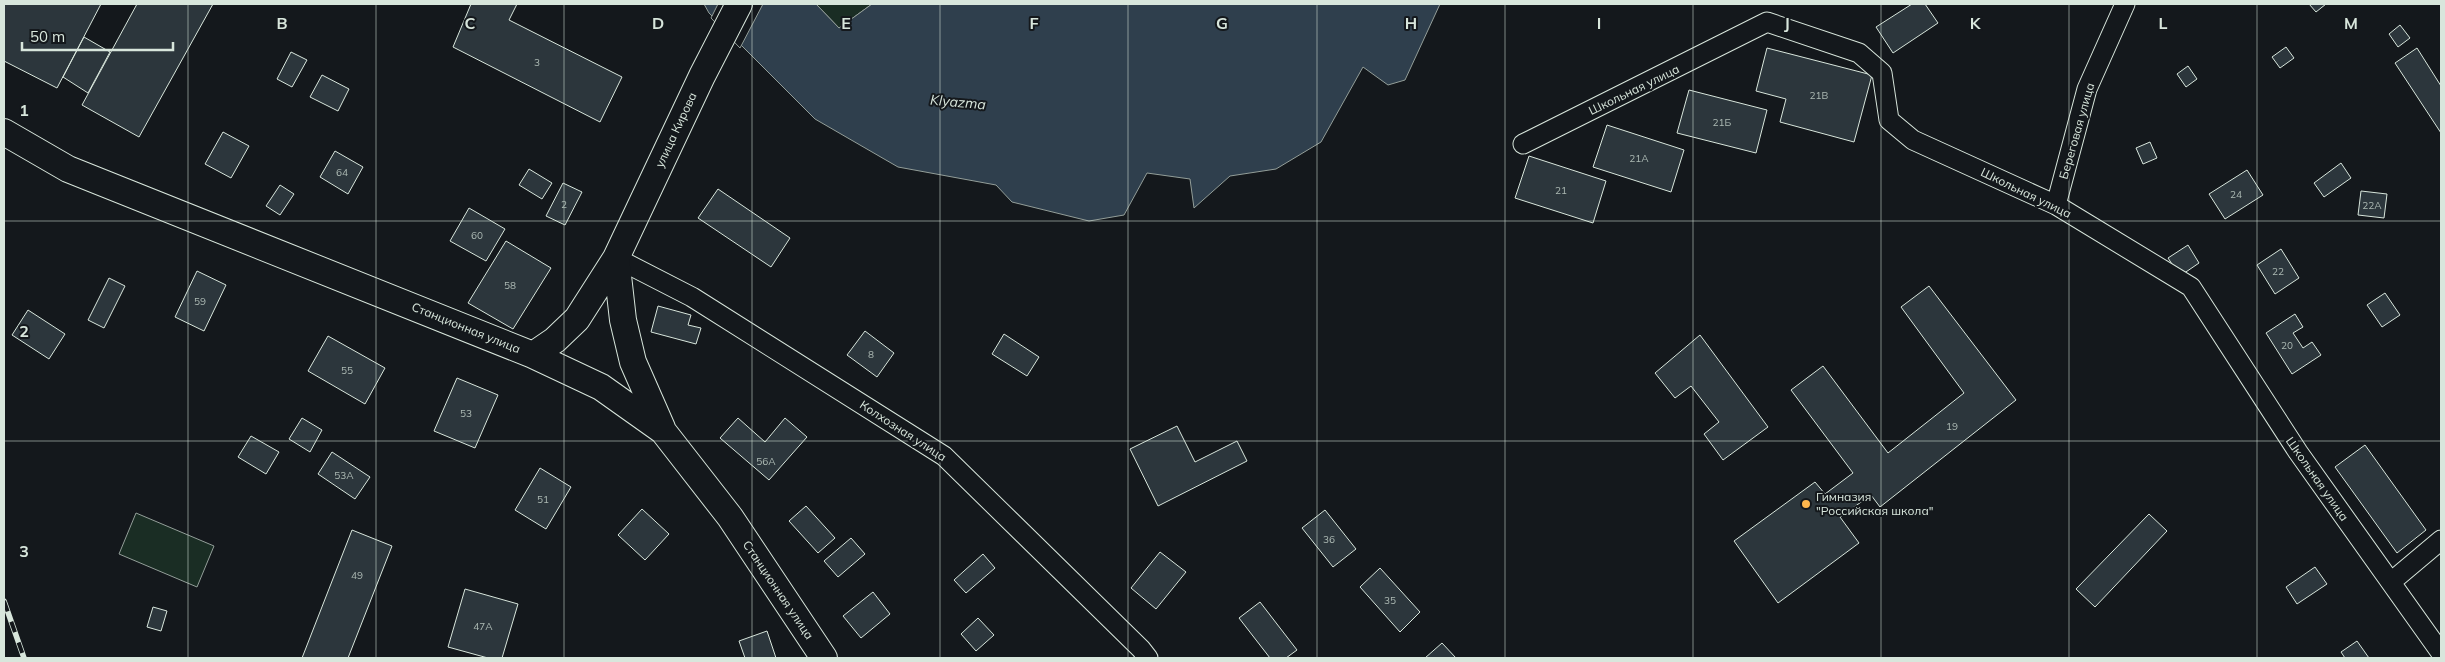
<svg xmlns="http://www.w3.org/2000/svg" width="2445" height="662" viewBox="0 0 2445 662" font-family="Mulish,sans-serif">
<rect width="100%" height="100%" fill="#14181c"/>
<path fill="#1a2d24" stroke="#939e99" d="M 816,4 L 872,4 L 839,28 Z
M 136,513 L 214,546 L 197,587 L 119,554 Z"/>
<path fill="#2f3f4d" stroke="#939e99" d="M 704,4 L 816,4 L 839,28 L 872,4 L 1440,4 L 1405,80 L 1388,85 L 1363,67 L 1321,142 L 1276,169 L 1230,176 L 1194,208 L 1190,179 L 1147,173 L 1124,215 L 1089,221 L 1012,202 L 996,185 L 898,167 L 815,119 L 709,13 Z"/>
<path fill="#14181c" stroke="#939e99" d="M 718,4 L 763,4 L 740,48 L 711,18 Z"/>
<path fill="#2c363c" stroke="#d8e6dc" d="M 4,4 L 101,4 L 57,88 L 4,61 Z
M 137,4 L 213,4 L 139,137 L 82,105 Z
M 471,4 L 517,4 L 509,20 L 622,77 L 600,122 L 453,47 Z
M 1912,4 L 1925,4 L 1938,23 L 1893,53 L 1876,27 Z
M 2309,4 L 2326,4 L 2316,12 Z
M 2400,25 L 2410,38 L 2398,47 L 2389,34 Z
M 84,37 L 110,52 L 88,93 L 63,77 Z
M 2286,47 L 2294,58 L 2280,68 L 2272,57 Z
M 1767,48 L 1872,75 L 1854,142 L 1780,122 L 1786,99 L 1756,91 Z
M 2417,48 L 2441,86 L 2441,133 L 2395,63 Z
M 291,52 L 307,60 L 292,87 L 277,79 Z
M 2188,66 L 2197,79 L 2186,87 L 2177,74 Z
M 322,75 L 349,89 L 338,111 L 310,97 Z
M 1689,90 L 1767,110 L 1756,153 L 1677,133 Z
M 1607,125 L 1684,150 L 1671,192 L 1593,167 Z
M 223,132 L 249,146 L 231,178 L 205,164 Z
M 2150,142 L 2157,158 L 2143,164 L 2136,148 Z
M 335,151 L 363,167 L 348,194 L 320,177 Z
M 1529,156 L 1606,181 L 1593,223 L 1515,198 Z
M 2341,163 L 2351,178 L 2324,197 L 2314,183 Z
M 529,169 L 552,183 L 542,199 L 519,185 Z
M 2247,170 L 2263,195 L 2225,219 L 2209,194 Z
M 563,183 L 582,192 L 565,225 L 546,216 Z
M 280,185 L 294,194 L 280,215 L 266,206 Z
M 718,189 L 790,238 L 771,267 L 698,218 Z
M 2361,191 L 2387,194 L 2384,218 L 2358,215 Z
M 469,208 L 505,229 L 486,261 L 450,241 Z
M 506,241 L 551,268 L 513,329 L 468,303 Z
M 2188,245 L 2199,263 L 2180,276 L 2168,258 Z
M 2281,249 L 2299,278 L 2275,294 L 2257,265 Z
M 197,271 L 226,285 L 204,331 L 175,317 Z
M 109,278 L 125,286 L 104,328 L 88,320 Z
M 1929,286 L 2016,400 L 1880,507 L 1871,495 L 1840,517 L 1859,543 L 1778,603 L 1734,541 L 1815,482 L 1825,494 L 1853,473 L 1791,390 L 1823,366 L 1888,453 L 1964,393 L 1901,307 Z
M 2385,293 L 2400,315 L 2382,327 L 2367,305 Z
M 658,306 L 691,315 L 688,325 L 701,328 L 696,344 L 651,332 Z
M 28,310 L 65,334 L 49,359 L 12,335 Z
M 2295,314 L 2303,327 L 2293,333 L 2303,348 L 2312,342 L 2321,355 L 2292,374 L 2266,333 Z
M 865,331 L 894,353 L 877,377 L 847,355 Z
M 1004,334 L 1039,357 L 1027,376 L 992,354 Z
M 1700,335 L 1768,427 L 1723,460 L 1704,434 L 1719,422 L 1691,386 L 1675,398 L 1655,373 Z
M 328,336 L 385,368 L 365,404 L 308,371 Z
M 457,378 L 498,395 L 475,448 L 434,431 Z
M 302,418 L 322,430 L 310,452 L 289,439 Z
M 738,418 L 765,442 L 785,418 L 807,437 L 769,480 L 720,438 Z
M 1177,426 L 1195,462 L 1237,441 L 1247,461 L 1158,506 L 1130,449 Z
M 251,436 L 279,452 L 266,474 L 238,457 Z
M 2365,445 L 2426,530 L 2397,553 L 2335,467 Z
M 332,452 L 370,477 L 355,499 L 318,474 Z
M 540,468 L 571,487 L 546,529 L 515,510 Z
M 806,506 L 835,538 L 818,553 L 789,521 Z
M 642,509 L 669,534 L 645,560 L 618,535 Z
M 1325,510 L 1356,549 L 1333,567 L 1302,528 Z
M 2149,514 L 2167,531 L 2095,607 L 2076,589 Z
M 352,530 L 392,546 L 348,658 L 302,658 Z
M 851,538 L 865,554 L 838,577 L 824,561 Z
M 1160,552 L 1186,572 L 1156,609 L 1131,588 Z
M 983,554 L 995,568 L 966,593 L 954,580 Z
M 2315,567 L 2327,584 L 2297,604 L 2286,587 Z
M 1380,568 L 1420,612 L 1400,632 L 1360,587 Z
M 465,589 L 518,604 L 502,658 L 488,658 L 448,647 Z
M 873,592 L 890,614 L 861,638 L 843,616 Z
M 1260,602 L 1297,650 L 1286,658 L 1270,658 L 1239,618 Z
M 153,607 L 167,611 L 161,631 L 147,627 Z
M 978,618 L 994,635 L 976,651 L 961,634 Z
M 767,631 L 776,658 L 745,658 L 739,641 Z
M 2357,641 L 2369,658 L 2345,658 L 2341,652 Z
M 1442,643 L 1456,658 L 1425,658 Z"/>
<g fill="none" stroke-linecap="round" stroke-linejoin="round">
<g stroke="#d8e6dc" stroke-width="21">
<path id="street" d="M 1523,144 L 1767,22 L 1859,53 L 1882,73 L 1889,120 L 1913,140 L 2056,205 L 2191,287 L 2298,452 L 2441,653
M 2056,205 L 2087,89 L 2125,4
M 616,258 L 692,297 L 944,456 L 1141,649 L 1148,658
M 2391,582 L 2441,540"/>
</g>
<g stroke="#d8e6dc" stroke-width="28">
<path id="secondary" d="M 4,132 L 68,169 L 533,355 L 601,387 L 663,431 L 730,517 L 824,658
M 616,258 L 623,320 L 633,362 L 662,428
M 533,355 L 555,340 L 577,319 L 616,258 L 702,76 L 739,4"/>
</g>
<use href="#street" stroke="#14181c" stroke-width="19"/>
<use href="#secondary" stroke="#14181c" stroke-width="26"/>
<g stroke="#d8e6dc" stroke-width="5.5">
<path id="rail" d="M 4,601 L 24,658"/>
</g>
<use href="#rail" stroke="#14181c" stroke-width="4" stroke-dasharray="11" stroke-linecap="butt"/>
</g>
<path fill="none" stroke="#d8e6dc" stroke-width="1" stroke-opacity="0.55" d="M 188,4 L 188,658M 376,4 L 376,658M 564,4 L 564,658M 752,4 L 752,658M 940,4 L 940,658M 1128,4 L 1128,658M 1317,4 L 1317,658M 1505,4 L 1505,658M 1693,4 L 1693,658M 1881,4 L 1881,658M 2069,4 L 2069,658M 2257,4 L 2257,658M 4,221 L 2441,221M 4,441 L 2441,441"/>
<circle fill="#ffb74d" stroke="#14181c" stroke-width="2" cx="1806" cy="504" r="5"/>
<g text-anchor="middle" stroke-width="4" stroke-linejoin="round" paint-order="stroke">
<g font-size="10" fill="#adbab4">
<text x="537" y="66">3</text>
<text x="1819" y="99">21В</text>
<text x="1722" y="126">21Б</text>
<text x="1639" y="162">21А</text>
<text x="342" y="176">64</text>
<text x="1561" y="194">21</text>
<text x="2236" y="198">24</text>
<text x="564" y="208">2</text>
<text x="2372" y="209">22А</text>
<text x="477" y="239">60</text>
<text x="2278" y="275">22</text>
<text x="510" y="289">58</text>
<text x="200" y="305">59</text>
<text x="2287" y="349">20</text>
<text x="871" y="358">8</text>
<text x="347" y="374">55</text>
<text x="466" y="417">53</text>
<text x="1952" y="430">19</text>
<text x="766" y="465">56А</text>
<text x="344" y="479">53А</text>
<text x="543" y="503">51</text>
<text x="1329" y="543">36</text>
<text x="357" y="579">49</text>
<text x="1390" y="604">35</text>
<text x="483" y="630">47А</text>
</g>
<g font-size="12" fill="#d8e6dc" stroke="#14181c">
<text transform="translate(1634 90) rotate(-26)" y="4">Школьная улица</text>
<text transform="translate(676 130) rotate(-65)" y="4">улица Кирова</text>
<text transform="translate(2077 131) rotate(-74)" y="4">Береговая улица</text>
<text transform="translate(2026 193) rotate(26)" y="4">Школьная улица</text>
<text transform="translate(466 328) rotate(22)" y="4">Станционная улица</text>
<text transform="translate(903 431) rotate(33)" y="4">Колхозная улица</text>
<text transform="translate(2317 479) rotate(55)" y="4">Школьная улица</text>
<text transform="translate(778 590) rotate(56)" y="4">Станционная улица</text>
</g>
<g font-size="12" fill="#d8e6dc" stroke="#14181c" text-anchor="start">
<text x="1816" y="501">Гимназия<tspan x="1816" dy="14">"Российская школа"</tspan></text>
</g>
<g font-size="14" font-style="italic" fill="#d8e6dc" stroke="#14181c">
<text transform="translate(958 102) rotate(5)" y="5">Klyazma</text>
</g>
</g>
<g font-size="16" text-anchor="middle" font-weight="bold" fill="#d8e6dc" stroke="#14181c" stroke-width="4" stroke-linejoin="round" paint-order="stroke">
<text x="282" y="29">B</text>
<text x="470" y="29">C</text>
<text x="658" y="29">D</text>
<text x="846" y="29">E</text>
<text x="1034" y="29">F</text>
<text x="1222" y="29">G</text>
<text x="1411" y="29">H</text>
<text x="1599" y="29">I</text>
<text x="1787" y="29">J</text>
<text x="1975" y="29">K</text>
<text x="2163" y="29">L</text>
<text x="2351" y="29">M</text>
<text x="24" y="116">1</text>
<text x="24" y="337">2</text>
<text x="24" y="557">3</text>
</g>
<rect width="2445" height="662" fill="none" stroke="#d8e6dc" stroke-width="10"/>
<path d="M22 42v8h151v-8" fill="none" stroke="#d8e6dc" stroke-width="2.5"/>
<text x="30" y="42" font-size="15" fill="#d8e6dc" stroke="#14181c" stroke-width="4" paint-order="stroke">50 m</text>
</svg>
